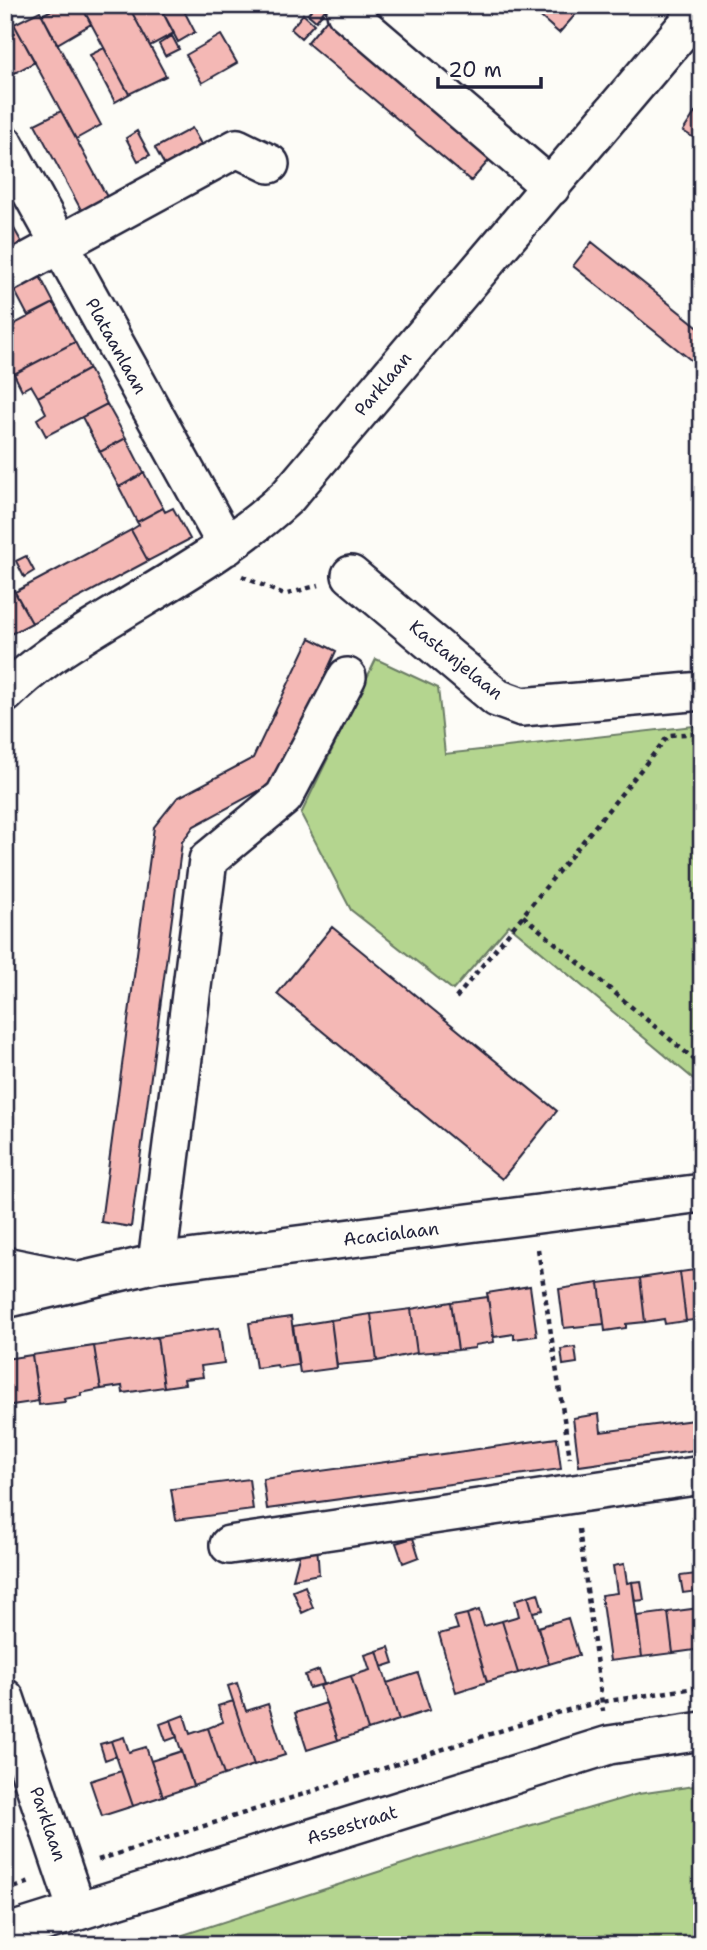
<svg xmlns="http://www.w3.org/2000/svg" width="707" height="1950" viewBox="0 0 707 1950" font-family="'Shantell Sans',sans-serif">
<rect width="100%" height="100%" fill="#fdfcf7"/>
<filter id="ink" filterUnits="userSpaceOnUse"><feTurbulence type="fractalNoise" baseFrequency=".0143" numOctaves="2"/><feDisplacementMap in="SourceGraphic" scale="14" xChannelSelector="R" yChannelSelector="G"/><feConvolveMatrix kernelMatrix="1 2 1 2 8 2 1 2 1" color-interpolation-filters="sRGB"/></filter>
<g filter="url(#ink)">
<path fill="#b4d58f" stroke="#6b7c65" stroke-width="2" d="M 376,659 L 438,688 L 445,754 L 702,725 L 702,1086 L 509,925 L 453,990 L 351,910 L 301,814 Z
M 702,1785 L 702,1945 L 152,1945 L 443,1851 L 638,1794 Z"/>
<path fill="#f4b8b5" stroke="#22223b" stroke-width="2" d="M 61,5 L 81,5 L 91,24 L 57,44 L 42,15 Z
M 81,5 L 128,5 L 166,76 L 129,94 Z
M 128,5 L 159,5 L 174,33 L 150,46 Z
M 159,5 L 181,5 L 195,32 L 178,42 Z
M 315,5 L 329,5 L 316,21 L 308,14 Z
M 541,5 L 584,5 L 559,33 L 535,12 Z
M 40,11 L 101,125 L 76,139 L 14,24 Z
M 303,14 L 314,24 L 301,38 L 291,29 Z
M 327,19 L 492,157 L 471,181 L 307,43 Z
M 14,24 L 35,62 L 9,76 L 5,69 L 5,29 Z
M 221,35 L 237,63 L 202,83 L 186,55 Z
M 172,36 L 179,49 L 165,56 L 159,44 Z
M 104,48 L 129,94 L 115,102 L 90,55 Z
M 702,102 L 702,143 L 683,131 Z
M 61,111 L 113,208 L 87,221 L 35,124 Z
M 192,128 L 206,153 L 169,173 L 155,148 Z
M 137,131 L 150,155 L 138,161 L 126,138 Z
M 5,213 L 29,255 L 5,269 Z
M 592,242 L 702,330 L 702,369 L 573,266 Z
M 34,265 L 54,303 L 28,316 L 8,278 Z
M 54,303 L 75,342 L 14,374 L 5,358 L 5,329 Z
M 75,342 L 89,369 L 38,397 L 31,385 L 22,390 L 14,374 Z
M 89,369 L 107,404 L 46,436 L 37,419 L 46,413 L 38,397 Z
M 107,404 L 126,438 L 100,452 L 82,417 Z
M 126,438 L 144,473 L 119,487 L 100,452 Z
M 144,473 L 163,508 L 137,522 L 119,487 Z
M 163,508 L 165,512 L 173,508 L 190,539 L 148,561 L 131,530 L 139,525 L 137,522 Z
M 131,530 L 148,561 L 32,623 L 15,592 Z
M 26,556 L 34,571 L 24,577 L 16,561 Z
M 9,582 L 32,623 L 7,636 L 5,633 L 5,584 Z
M 310,638 L 336,651 L 277,781 L 194,826 L 182,842 L 131,1227 L 101,1222 L 154,827 L 177,798 L 253,758 Z
M 332,927 L 557,1111 L 502,1179 L 277,994 Z
M 702,1269 L 702,1319 L 686,1321 L 680,1272 Z
M 680,1272 L 686,1321 L 665,1324 L 664,1319 L 645,1322 L 640,1278 Z
M 640,1278 L 645,1322 L 626,1324 L 626,1328 L 605,1331 L 599,1283 Z
M 599,1283 L 604,1324 L 564,1328 L 559,1289 Z
M 530,1286 L 537,1336 L 514,1339 L 514,1334 L 494,1337 L 487,1293 Z
M 488,1297 L 494,1342 L 475,1345 L 475,1348 L 458,1350 L 451,1302 Z
M 451,1302 L 458,1350 L 417,1353 L 411,1309 Z
M 411,1309 L 417,1353 L 377,1361 L 371,1314 Z
M 371,1314 L 377,1361 L 337,1365 L 331,1320 Z
M 291,1317 L 298,1365 L 278,1368 L 277,1365 L 256,1368 L 249,1323 Z
M 331,1320 L 337,1368 L 300,1373 L 293,1326 Z
M 219,1328 L 224,1363 L 201,1366 L 203,1377 L 184,1379 L 185,1384 L 164,1387 L 157,1337 Z
M 157,1337 L 164,1387 L 123,1393 L 122,1386 L 101,1389 L 94,1346 Z
M 94,1346 L 101,1389 L 81,1393 L 81,1396 L 64,1399 L 65,1402 L 39,1405 L 32,1355 Z
M 575,1347 L 577,1363 L 563,1365 L 561,1349 Z
M 32,1355 L 39,1401 L 5,1406 L 5,1359 Z
M 599,1414 L 601,1432 L 702,1419 L 702,1449 L 579,1466 L 573,1418 Z
M 557,1438 L 561,1469 L 267,1509 L 263,1479 Z
M 249,1479 L 253,1510 L 176,1520 L 171,1489 Z
M 413,1538 L 419,1557 L 403,1563 L 396,1543 Z
M 317,1544 L 319,1574 L 293,1579 L 302,1545 Z
M 624,1564 L 627,1583 L 632,1582 L 642,1657 L 610,1661 L 601,1595 L 617,1593 L 613,1566 Z
M 696,1574 L 702,1574 L 702,1620 L 698,1591 Z
M 696,1574 L 698,1591 L 683,1593 L 680,1576 Z
M 641,1581 L 644,1600 L 635,1601 L 632,1582 Z
M 305,1586 L 313,1608 L 302,1613 L 293,1591 Z
M 538,1593 L 543,1610 L 533,1612 L 528,1596 Z
M 528,1596 L 549,1664 L 518,1673 L 502,1621 L 519,1616 L 515,1600 Z
M 700,1608 L 702,1649 L 673,1653 L 668,1612 Z
M 479,1610 L 484,1626 L 502,1621 L 518,1673 L 487,1682 L 467,1614 Z
M 668,1612 L 673,1653 L 642,1657 L 637,1616 Z
M 467,1614 L 487,1682 L 456,1692 L 439,1634 L 458,1629 L 454,1617 Z
M 568,1618 L 579,1655 L 549,1664 L 538,1627 Z
M 389,1647 L 394,1663 L 382,1667 L 377,1651 Z
M 377,1651 L 399,1720 L 368,1730 L 351,1676 L 370,1670 L 365,1655 Z
M 319,1670 L 324,1684 L 309,1688 L 305,1675 Z
M 418,1673 L 430,1710 L 399,1720 L 387,1683 Z
M 351,1676 L 368,1730 L 338,1740 L 320,1686 Z
M 237,1683 L 246,1711 L 268,1704 L 285,1755 L 254,1765 L 228,1686 Z
M 233,1701 L 254,1765 L 224,1775 L 208,1728 L 223,1722 L 218,1706 Z
M 326,1703 L 338,1740 L 307,1750 L 295,1713 Z
M 184,1715 L 190,1734 L 208,1728 L 224,1775 L 193,1786 L 171,1720 Z
M 171,1720 L 177,1737 L 166,1741 L 160,1724 Z
M 124,1737 L 129,1752 L 146,1747 L 163,1796 L 133,1806 L 111,1741 Z
M 111,1741 L 116,1756 L 105,1760 L 100,1744 Z
M 182,1751 L 193,1786 L 163,1796 L 151,1761 Z
M 121,1771 L 133,1806 L 102,1816 L 90,1781 Z"/>
<g fill="none" stroke-linecap="round" stroke-linejoin="round">
<g stroke="#22223b" stroke-width="42">
<path id="minor" d="M 346,12 L 551,187
M 5,145 L 227,546
M 5,274 L 237,148 L 270,164
M 351,575 L 497,698 L 522,707 L 702,691
M 5,694 C 36,662 73,641 110,618 C 172,580 235,546 288,496 L 702,7
M 157,1263 L 208,860 L 284,797 L 347,677
M 5,1266 L 69,1279
M 5,1299 L 157,1263 L 702,1193
M 229,1545 L 702,1475
M 5,1698 L 77,1910
M 5,1934 L 609,1745 L 702,1731"/>
</g>
<path stroke="#22223b" stroke-width="4.5" stroke-dasharray="5 5" stroke-linecap="butt" d="M 242,576 L 284,595 L 319,585
M 523,916 L 702,1066
M 456,998 L 669,735 L 702,733
M 538,1249 L 570,1458
M 579,1529 L 603,1711
M 98,1860 L 556,1713 L 601,1702 L 702,1687
M 5,1891 L 30,1882"/>
<use href="#minor" stroke="#fdfcf7" stroke-width="37"/>
</g>
</g>
<g text-anchor="middle" stroke-width="6" stroke-linejoin="round" paint-order="stroke">
<g font-size="18" fill="#22223b" stroke="#fdfcf7">
<text transform="translate(116 346) rotate(61)" y="6">Plataanlaan</text>
<text transform="translate(383 384) rotate(-50)" y="6">Parklaan</text>
<text transform="translate(456 660) rotate(39)" y="6">Kastanjelaan</text>
<text transform="translate(391 1234) rotate(-7)" y="6">Acacialaan</text>
<text transform="translate(48 1824) rotate(71)" y="6">Parklaan</text>
<text transform="translate(352 1825) rotate(-17)" y="6">Assestraat</text>
</g>
</g>
<rect width="707" height="1950" fill="none" stroke="#fdfcf7" stroke-width="28"/>
<rect x="14" y="14" width="679" height="1922" fill="none" stroke="#22223b" stroke-width="2.5" filter="url(#ink)"/>
<path d="M438 77v10h103v-10" fill="none" stroke="#22223b" stroke-width="3.5"/>
<text x="448" y="77" font-size="21" fill="#22223b" stroke="#fdfcf7" stroke-width="5" paint-order="stroke">20 m</text>
</svg>
